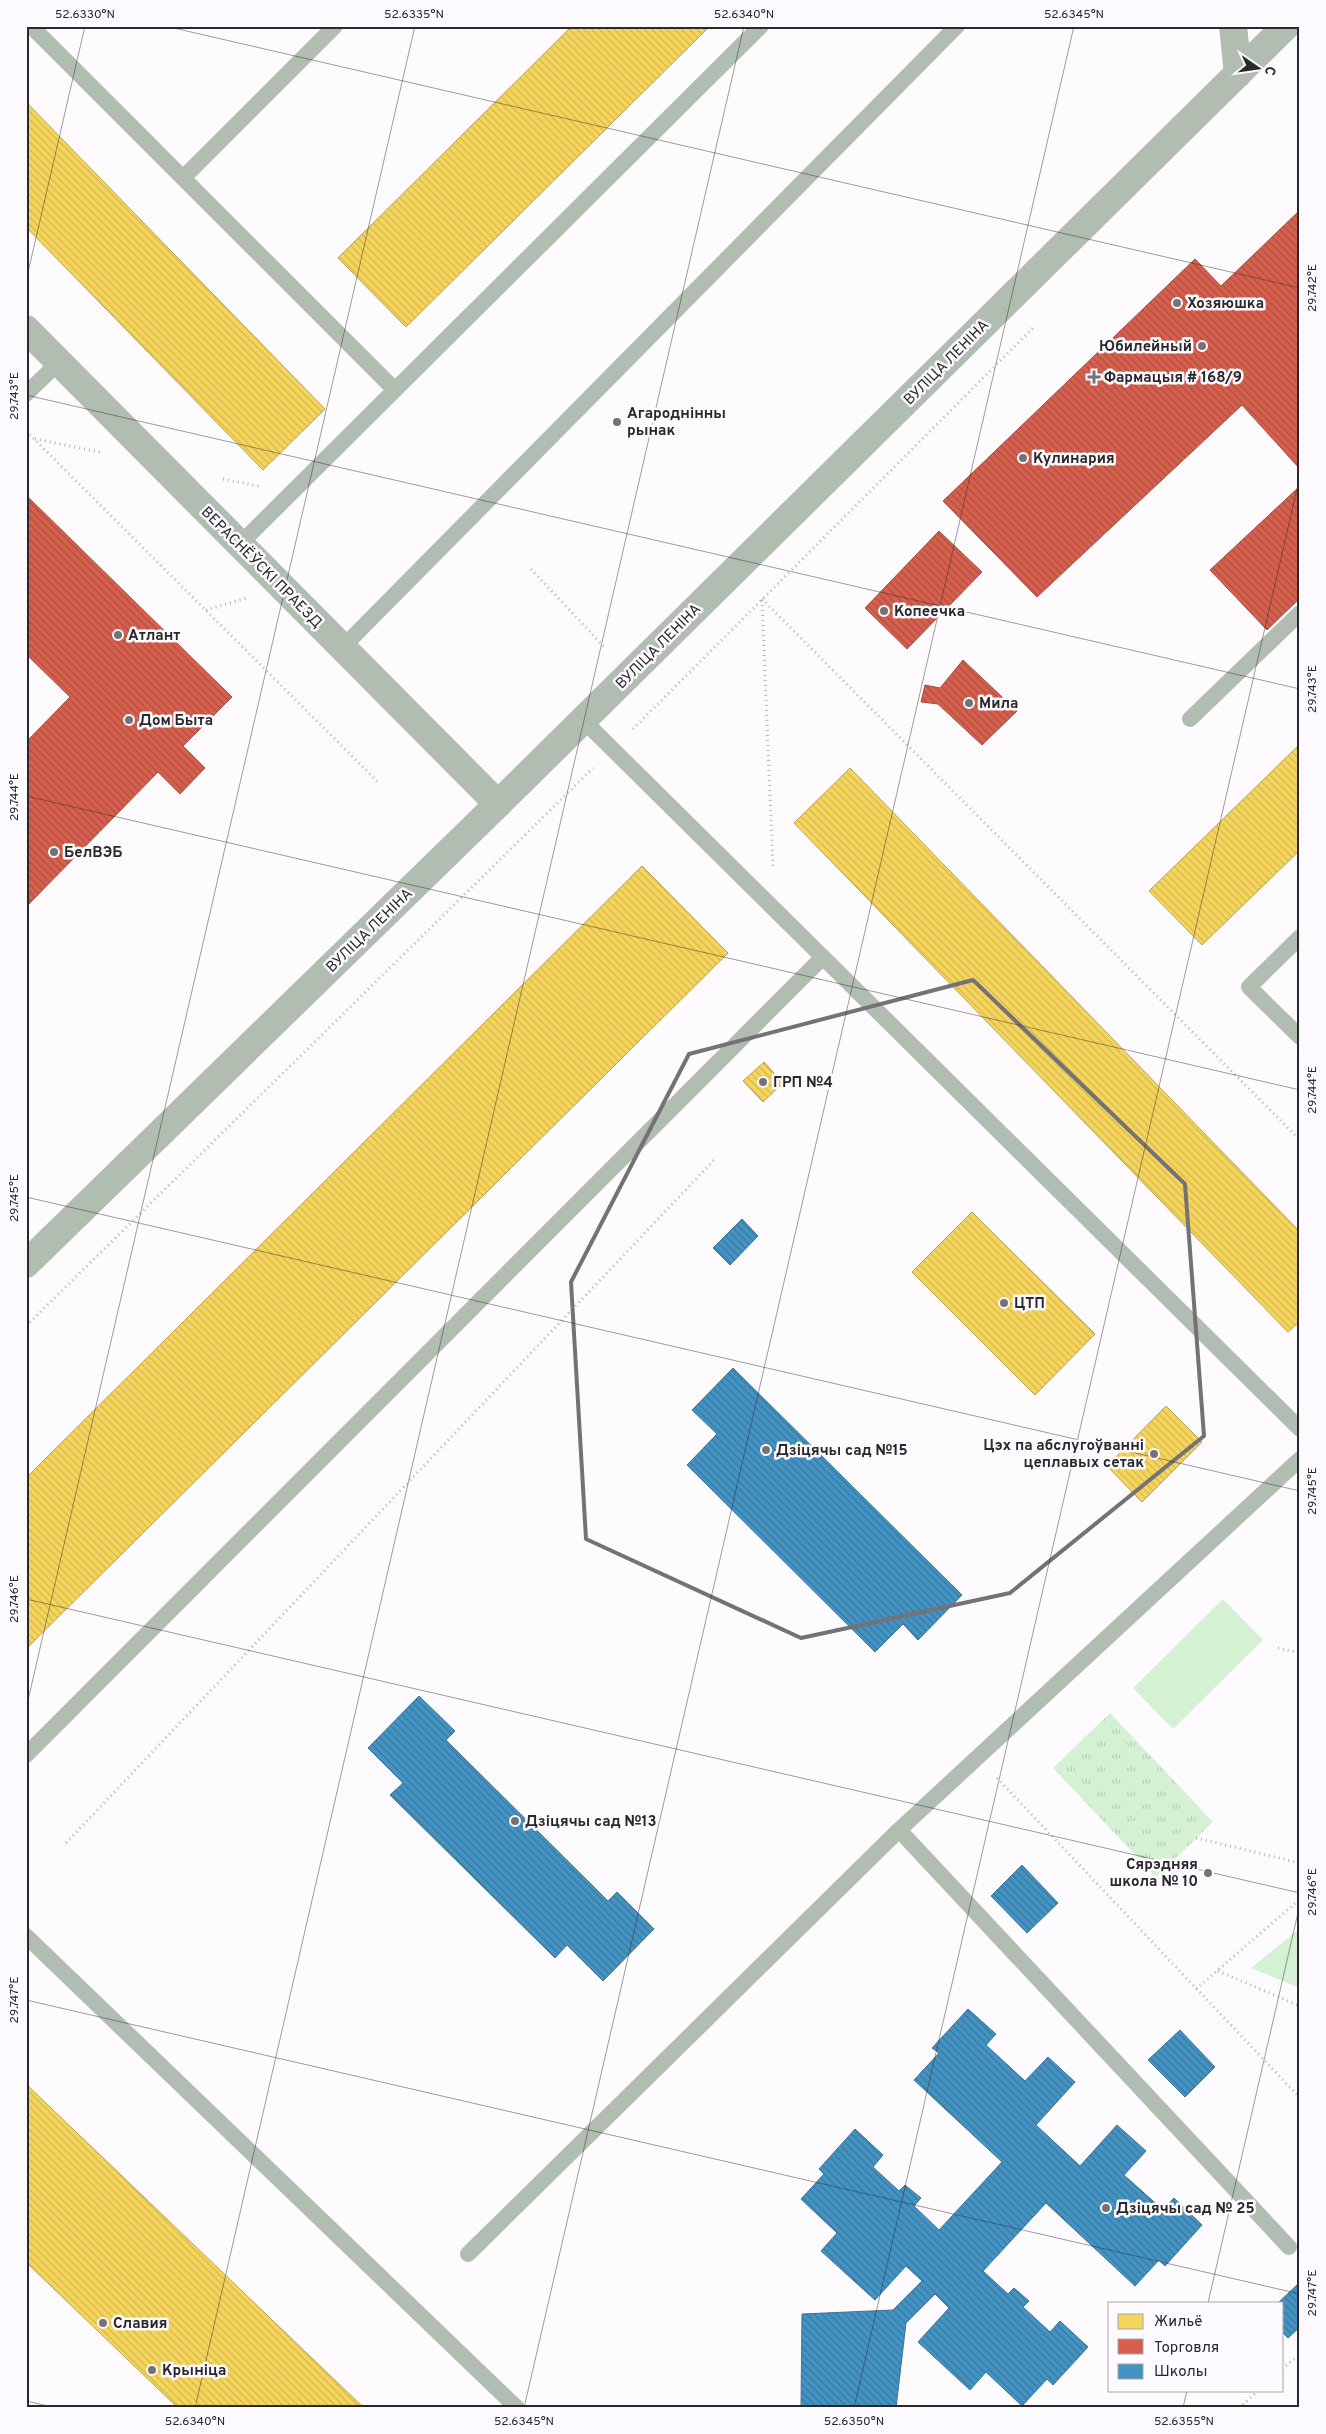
<svg xmlns="http://www.w3.org/2000/svg" width="1326" height="2434" viewBox="0 0 1326 2434" font-family="Overpass,sans-serif">
<defs>
<pattern id="park-tufts" width="24" height="20" patternUnits="userSpaceOnUse" patternTransform="scale(1.25)"><rect width="24" height="20" fill="#d4f1d3"/><path d="M3 7l-1-3M5 7V3M7 7l1-3M15 17l-1-3M17 17v-4M19 17l1-3" fill="none" stroke="#b6cfb5"/></pattern>
<pattern id="homes-back-hatch" width="6" height="6" patternUnits="userSpaceOnUse" patternTransform="scale(1.25)"><rect width="6" height="6" fill="#f6d55c"/><path d="M-1 5l2 2M0 0l6 6M5-1l2 2" fill="none" stroke="#d3b750"/></pattern>
<pattern id="shops-back-hatch" width="6" height="6" patternUnits="userSpaceOnUse" patternTransform="scale(1.25)"><rect width="6" height="6" fill="#d6604d"/><path d="M-1 5l2 2M0 0l6 6M5-1l2 2" fill="none" stroke="#ae4f40"/></pattern>
<pattern id="schools-back-hatch" width="6" height="6" patternUnits="userSpaceOnUse" patternTransform="scale(1.25)"><rect width="6" height="6" fill="#4393c3"/><path d="M-1 5l2 2M0 0l6 6M5-1l2 2" fill="none" stroke="#38789f"/></pattern>
</defs>
<rect width="100%" height="100%" fill="#fdfbfe"/>
<path fill="#d4f1d3" d="M 1223,1599 L 1263,1640 L 1173,1729 L 1133,1688 Z
M 1299,1929 L 1300,1988 L 1251,1968 Z"/>
<path fill="url(#park-tufts)" d="M 1110,1713 L 1213,1822 L 1156,1877 L 1053,1768 Z"/>
<path fill="url(#homes-back-hatch)" stroke="#b9a14d" d="M 572,26 L 710,26 L 406,327 L 338,258 Z
M 26,102 L 325,409 L 263,470 L 26,227 Z
M 1300,744 L 1300,850 L 1202,945 L 1149,891 Z
M 850,768 L 1300,1232 L 1300,1321 L 1288,1332 L 794,823 Z
M 642,866 L 728,953 L 26,1649 L 26,1478 Z
M 764,1062 L 783,1083 L 763,1102 L 743,1081 Z
M 972,1212 L 1095,1334 L 1035,1395 L 912,1272 Z
M 1166,1406 L 1202,1442 L 1142,1502 L 1107,1466 Z
M 26,2084 L 364,2408 L 178,2408 L 26,2262 Z"/>
<path fill="url(#shops-back-hatch)" stroke="#a24f43" d="M 1300,210 L 1300,469 L 1242,405 L 1037,597 L 943,501 L 1195,259 L 1221,286 Z
M 1300,486 L 1300,598 L 1267,630 L 1210,570 Z
M 26,495 L 232,697 L 183,746 L 205,768 L 180,794 L 158,772 L 26,907 L 26,742 L 70,697 L 26,654 Z
M 939,531 L 982,572 L 907,649 L 865,608 Z
M 963,660 L 1017,711 L 982,745 L 938,704 L 921,702 L 925,685 L 940,688 Z"/>
<path fill="url(#schools-back-hatch)" stroke="#3c7395" d="M 742,1219 L 758,1236 L 730,1265 L 713,1248 Z
M 733,1368 L 962,1595 L 918,1640 L 903,1624 L 875,1652 L 687,1465 L 717,1434 L 692,1410 Z
M 419,1696 L 455,1731 L 446,1740 L 608,1901 L 617,1892 L 654,1929 L 603,1981 L 567,1945 L 555,1958 L 390,1795 L 403,1783 L 368,1748 Z
M 1022,1865 L 1058,1903 L 1027,1933 L 991,1896 Z
M 968,2009 L 996,2034 L 986,2045 L 1025,2081 L 1048,2057 L 1075,2082 L 1036,2125 L 1080,2166 L 1117,2125 L 1146,2151 L 1124,2175 L 1163,2210 L 1174,2198 L 1202,2225 L 1165,2266 L 1159,2260 L 1135,2286 L 1046,2203 L 983,2271 L 1008,2294 L 1014,2288 L 1029,2301 L 1023,2307 L 1050,2332 L 1060,2321 L 1088,2347 L 1053,2385 L 1047,2379 L 1022,2406 L 986,2372 L 970,2390 L 918,2342 L 949,2308 L 935,2294 L 906,2323 L 896,2408 L 801,2408 L 802,2314 L 893,2310 L 922,2281 L 906,2266 L 875,2300 L 821,2251 L 837,2233 L 801,2199 L 824,2174 L 819,2169 L 855,2129 L 883,2155 L 873,2167 L 899,2191 L 905,2185 L 921,2198 L 914,2206 L 939,2230 L 1002,2162 L 914,2080 L 939,2053 L 932,2048 Z
M 1180,2030 L 1215,2067 L 1185,2097 L 1148,2060 Z
M 1300,2282 L 1300,2327 L 1288,2338 L 1282,2332 L 1282,2303 L 1278,2303 Z"/>
<g fill="none" stroke-linecap="round" stroke-linejoin="round">
<path stroke="#afb7af" stroke-width="3" stroke-dasharray="1 4" stroke-linecap="butt" d="M 26,431 L 379,783
M 35,439 L 100,452
M 223,479 L 259,486
M 531,569 L 606,649
M 762,599 L 1300,1140
M 762,600 L 773,868
M 206,610 L 247,598
M 633,729 L 1035,326
M 26,1326 L 593,768
M 1278,1648 L 1300,1653
M 997,1778 L 1300,2098
M 1196,1838 L 1300,1863
M 66,1843 L 714,1160
M 1218,1971 L 1300,2006
M 1196,1989 L 1300,1899
M 1282,2369 L 1300,2354
M 1239,2408 L 1259,2390"/>
<path stroke="#b0bdb0" stroke-width="16" d="M 31,26 L 395,390
M 183,178 L 335,26
M 26,394 L 59,362
M 240,544 L 761,26
M 342,648 L 957,26
M 1190,719 L 1300,613
M 583,720 L 1300,1429
M 1300,937 L 1249,987 L 1300,1037
M 26,1755 L 823,957
M 899,1830 L 1289,2247
M 26,1936 L 517,2408
M 468,2254 L 899,1830 L 1300,1459"/>
<path stroke="#b0bdb0" stroke-width="28" d="M 26,329 L 498,804"/>
<path stroke="#b0bdb0" stroke-width="28" d="M 1233,26 L 1238,74
M 26,1264 L 498,804 L 1286,26"/>
</g>
<path fill="none" stroke="#747275" stroke-width="4" stroke-linejoin="round" d="M 973,980 L 1185,1184 L 1204,1436 L 1010,1593 L 801,1638 L 586,1539 L 571,1282 L 689,1054 Z"/>
<path fill="none" stroke="#2a282b" stroke-width="1" stroke-opacity="0.45" d="M 165,26 L 1300,288M 26,281 L 85,26M 26,395 L 1300,689M 26,796 L 1300,1090M 26,1197 L 1300,1491M 26,1599 L 1300,1893M 26,1709 L 415,26M 26,2000 L 1300,2294M 1208,2303 L 1300,1904M 26,2401 L 57,2408M 195,2408 L 744,26M 524,2408 L 1074,26M 854,2408 L 1300,476M 1183,2408 L 1187,2390"/>
<g fill="#747275" stroke="#fdfaff" stroke-width="2">
<circle cx="1177" cy="303" r="5"/>
<circle cx="1202" cy="346" r="5"/>
<path d="M1091.5 369.5h5v5h5v5h-5v5h-5v-5h-5v-5h5z"/>
<circle cx="617" cy="422" r="5"/>
<circle cx="1023" cy="458" r="5"/>
<circle cx="884" cy="611" r="5"/>
<circle cx="118" cy="635" r="5"/>
<circle cx="969" cy="703" r="5"/>
<circle cx="129" cy="720" r="5"/>
<circle cx="54" cy="852" r="5"/>
<circle cx="763" cy="1082" r="5"/>
<circle cx="1004" cy="1303" r="5"/>
<circle cx="766" cy="1450" r="5"/>
<circle cx="1154" cy="1454" r="5"/>
<circle cx="515" cy="1821" r="5"/>
<circle cx="1208" cy="1873" r="5"/>
<circle cx="1106" cy="2208" r="5"/>
<circle cx="103" cy="2323" r="5"/>
<circle cx="152" cy="2370" r="5"/>
</g>
<g text-anchor="middle" stroke-width="5" stroke-linejoin="round" paint-order="stroke">
<g font-size="15" font-weight="bold" fill="#2a282b" stroke="#fdfaff" text-anchor="start">
<text x="1187" y="308">Хозяюшка</text>
<text x="1192" y="351" text-anchor="end">Юбилейный</text>
<text x="1104" y="382">Фармацыя # 168/9</text>
<text x="627" y="418">Агароднінны<tspan x="627" dy="17">рынак</tspan></text>
<text x="1033" y="463">Кулинария</text>
<text x="894" y="616">Копеечка</text>
<text x="128" y="640">Атлант</text>
<text x="979" y="708">Мила</text>
<text x="139" y="725">Дом Быта</text>
<text x="64" y="857">БелВЭБ</text>
<text x="773" y="1087">ГРП №4</text>
<text x="1014" y="1308">ЦТП</text>
<text x="1144" y="1450" text-anchor="end">Цэх па абслугоўванні<tspan x="1144" dy="17">цеплавых сетак</tspan></text>
<text x="776" y="1455">Дзіцячы сад №15</text>
<text x="525" y="1826">Дзіцячы сад №13</text>
<text x="1198" y="1869" text-anchor="end">Сярэдняя<tspan x="1198" dy="17">школа № 10</tspan></text>
<text x="1116" y="2213">Дзіцячы сад № 25</text>
<text x="113" y="2328">Славия</text>
<text x="162" y="2375">Крыніца</text>
</g>
<g font-size="15" fill="#2a282b" stroke="#fdfaff">
<text transform="translate(946 362) rotate(-45)" y="5">ВУЛІЦА ЛЕНІНА</text>
<text transform="translate(262 567) rotate(45)" y="5">ВЕРАСНЁЎСКІ ПРАЕЗД</text>
<text transform="translate(658 646) rotate(-45)" y="5">ВУЛІЦА ЛЕНІНА</text>
<text transform="translate(369 930) rotate(-44)" y="5">ВУЛІЦА ЛЕНІНА</text>
</g>
</g>
<rect width="1326" height="2434" fill="none" stroke="#fdfaff" stroke-width="55"/>
<rect x="1108" y="2302" width="175" height="90" fill="#fdfaff" stroke="#a9a6aa"/>
<rect x="1118" y="2314" width="25" height="15" fill="#f6d55c" stroke="#a9a6aa"/>
<text x="1154" y="2326" font-size="15" fill="#2a282b">Жильё</text>
<rect x="1118" y="2339" width="25" height="15" fill="#d6604d" stroke="#a9a6aa"/>
<text x="1154" y="2352" font-size="15" fill="#2a282b">Торговля</text>
<rect x="1118" y="2364" width="25" height="15" fill="#4393c3" stroke="#a9a6aa"/>
<text x="1154" y="2376" font-size="15" fill="#2a282b">Школы</text>
<g transform="translate(1258 68) rotate(103)" stroke="#fdfaff" stroke-width="4" paint-order="stroke">
<path d="M0-4L9 19L0 12L-9 19Z" fill="#2a282b"/>
<text y="-8" font-size="14" font-weight="bold" text-anchor="middle" fill="#2a282b">С</text>
</g>
<rect x="28" y="28" width="1270" height="2378" fill="none" stroke="#2a282b" stroke-width="2"/>
<g font-size="12" text-anchor="middle" fill="#2a282b">
<text x="85" y="18">52.6330°N</text>
<text x="414" y="18">52.6335°N</text>
<text x="744" y="18">52.6340°N</text>
<text x="1074" y="18">52.6345°N</text>
<text transform="translate(1312 288) rotate(-90)" y="4">29.742°E</text>
<text transform="translate(14 396) rotate(-90)" y="4">29.743°E</text>
<text transform="translate(1312 689) rotate(-90)" y="4">29.743°E</text>
<text transform="translate(14 797) rotate(-90)" y="4">29.744°E</text>
<text transform="translate(1312 1090) rotate(-90)" y="4">29.744°E</text>
<text transform="translate(14 1198) rotate(-90)" y="4">29.745°E</text>
<text transform="translate(1312 1491) rotate(-90)" y="4">29.745°E</text>
<text transform="translate(14 1599) rotate(-90)" y="4">29.746°E</text>
<text transform="translate(1312 1892) rotate(-90)" y="4">29.746°E</text>
<text transform="translate(14 2000) rotate(-90)" y="4">29.747°E</text>
<text transform="translate(1312 2293) rotate(-90)" y="4">29.747°E</text>
<text x="195" y="2425">52.6340°N</text>
<text x="524" y="2425">52.6345°N</text>
<text x="854" y="2425">52.6350°N</text>
<text x="1184" y="2425">52.6355°N</text>
</g>
</svg>
